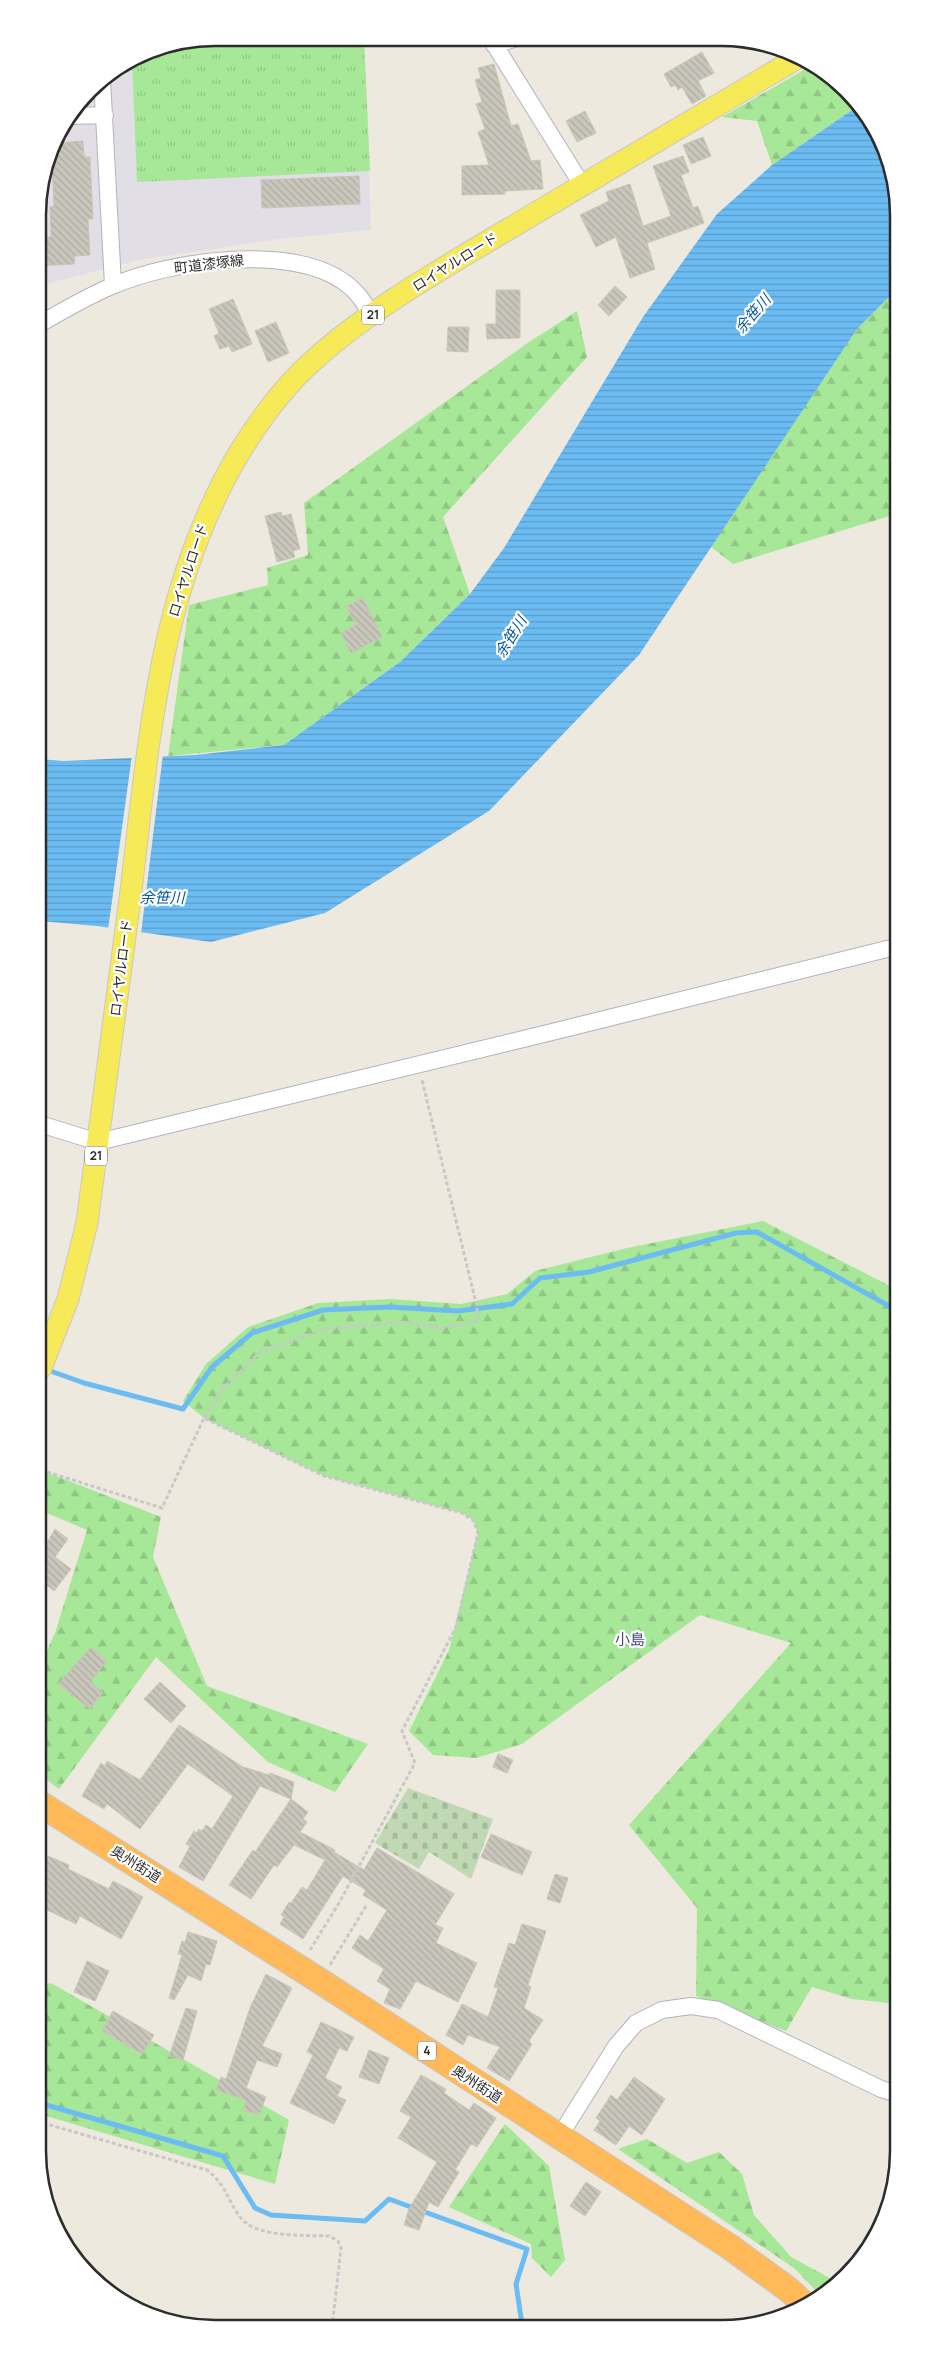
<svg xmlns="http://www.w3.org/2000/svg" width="936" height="2366" viewBox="0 0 936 2366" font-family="Manrope,'Noto Sans JP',sans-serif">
<defs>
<pattern id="grass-tufts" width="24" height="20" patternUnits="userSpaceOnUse" patternTransform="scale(1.25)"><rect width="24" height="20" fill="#a7e798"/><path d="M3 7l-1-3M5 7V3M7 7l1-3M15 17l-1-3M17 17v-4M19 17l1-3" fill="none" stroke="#90c683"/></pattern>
<pattern id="forest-firs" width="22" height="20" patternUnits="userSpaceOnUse" patternTransform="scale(1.25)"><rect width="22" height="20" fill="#a7e798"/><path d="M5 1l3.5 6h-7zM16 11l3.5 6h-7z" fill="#90c683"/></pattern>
<pattern id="cemetery-stones" width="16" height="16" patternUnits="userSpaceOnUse" patternTransform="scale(1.25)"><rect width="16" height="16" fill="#c0d9b4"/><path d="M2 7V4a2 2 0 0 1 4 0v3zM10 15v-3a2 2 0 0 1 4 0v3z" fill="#a5ba9b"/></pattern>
<pattern id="water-rules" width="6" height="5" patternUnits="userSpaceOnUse" patternTransform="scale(1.25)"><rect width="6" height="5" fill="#6cbcf4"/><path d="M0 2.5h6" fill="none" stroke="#5999c6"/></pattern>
<pattern id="building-back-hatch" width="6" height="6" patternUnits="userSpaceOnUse" patternTransform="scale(1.25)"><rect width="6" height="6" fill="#c9c7bc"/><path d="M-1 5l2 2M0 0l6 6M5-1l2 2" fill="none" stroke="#adaba2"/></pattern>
</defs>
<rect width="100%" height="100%" fill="#eee9de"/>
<path fill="#e2dee6" d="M 215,38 L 364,38 L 371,230 L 279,239 L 139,260 L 38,286 L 38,203 L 56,136 L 98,82 L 147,51 Z"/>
<path fill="url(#grass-tufts)" d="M 215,38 L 364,38 L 370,171 L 137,182 L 132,61 L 147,51 Z"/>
<path fill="url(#forest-firs)" d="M 809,67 L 838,82 L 858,106 L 772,165 L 757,121 L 722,117 Z
M 893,293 L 893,515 L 733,564 L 710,546 L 857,329 Z
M 577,311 L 587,357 L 443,517 L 470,594 L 400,662 L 284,745 L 168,756 L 189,605 L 268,585 L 267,568 L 308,555 L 304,503 L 526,344 Z
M 763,1221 L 896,1289 L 898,2004 L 852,1999 L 812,1987 L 786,2031 L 696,1996 L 697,1908 L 629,1825 L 791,1643 L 700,1615 L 522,1744 L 476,1758 L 433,1755 L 409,1731 L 449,1650 L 478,1533 L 473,1520 L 462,1513 L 324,1476 L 204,1418 L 183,1401 L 206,1364 L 248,1327 L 318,1303 L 390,1299 L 461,1304 L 507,1294 L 535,1271 L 627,1248 Z
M 41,1470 L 161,1517 L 153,1557 L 207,1686 L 368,1744 L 335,1792 L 268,1762 L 156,1657 L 59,1789 L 42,1776 L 42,1661 L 55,1633 L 87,1530 L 42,1511 Z
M 51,1983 L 289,2120 L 275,2184 L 43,2115 L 43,1985 Z
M 505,2124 L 549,2166 L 565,2260 L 551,2277 L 532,2258 L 531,2244 L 449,2207 Z
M 647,2139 L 687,2163 L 719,2152 L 742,2174 L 754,2215 L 791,2257 L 837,2282 L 822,2297 L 794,2268 L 618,2149 Z"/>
<path fill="url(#cemetery-stones)" d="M 408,1788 L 493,1819 L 471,1879 L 429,1852 L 419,1869 L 375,1843 Z"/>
<path fill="url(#water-rules)" d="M 858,106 L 875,126 L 893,169 L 893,293 L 857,329 L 639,655 L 489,811 L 325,913 L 211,942 L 97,926 L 40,921 L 39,759 L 63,761 L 195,755 L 284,745 L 400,662 L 470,594 L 504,548 L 643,317 L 717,214 L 772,165 Z"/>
<path fill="#eee9de" d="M 163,754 L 141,934 L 108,930 L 132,755 Z"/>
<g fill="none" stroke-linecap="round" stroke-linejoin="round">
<path stroke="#6cbcf4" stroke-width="5" d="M 45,1369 L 84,1383 L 183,1409 L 212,1367 L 252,1333 L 323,1310 L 390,1307 L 458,1311 L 512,1304 L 540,1278 L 589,1272 L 736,1233 L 757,1232 L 896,1310
M 43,2104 L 223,2156 L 255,2208 L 271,2215 L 365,2221 L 389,2199 L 527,2249 L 516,2284 L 522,2324"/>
</g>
<path fill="url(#building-back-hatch)" stroke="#cac6b7" d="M 702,52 L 714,73 L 698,81 L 706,96 L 692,104 L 682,87 L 678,90 L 675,85 L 671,87 L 664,74 Z
M 494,64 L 511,126 L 518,124 L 531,161 L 540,160 L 543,189 L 505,191 L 505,194 L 462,195 L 462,166 L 489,165 L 478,132 L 485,129 L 476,104 L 482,102 L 475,80 L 481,78 L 478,68 Z
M 585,111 L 596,133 L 577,142 L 566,121 Z
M 703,137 L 711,156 L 691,164 L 683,145 Z
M 83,141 L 84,157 L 90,157 L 93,219 L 88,219 L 90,255 L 75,256 L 74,264 L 38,266 L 38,238 L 51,237 L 50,207 L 54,206 L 52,163 L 56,163 L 56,143 Z
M 683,156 L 689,172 L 681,175 L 693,208 L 698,206 L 704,223 L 647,243 L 655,269 L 630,278 L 616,237 L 596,247 L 580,215 L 609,201 L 606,192 L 630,184 L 643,226 L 671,216 L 653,166 Z
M 359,176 L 360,204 L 262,208 L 261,180 Z
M 615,286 L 627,297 L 609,316 L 598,305 Z
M 496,290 L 520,290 L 520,338 L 487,339 L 486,324 L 496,324 Z
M 233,299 L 252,344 L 232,352 L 229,346 L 220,349 L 214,336 L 219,333 L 209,309 Z
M 276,322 L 289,353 L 268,362 L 255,331 Z
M 448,327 L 469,327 L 468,352 L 447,351 Z
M 281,512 L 282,516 L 291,514 L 300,549 L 293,551 L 295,557 L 277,562 L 265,516 Z
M 363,598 L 382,637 L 351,653 L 341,633 L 356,625 L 346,606 Z
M 55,1529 L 68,1539 L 55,1557 L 71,1569 L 54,1591 L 43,1582 L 47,1576 L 44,1573 L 42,1576 L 42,1547 L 43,1548 L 48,1541 Z
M 91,1647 L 107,1661 L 90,1682 L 103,1692 L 90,1709 L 58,1684 Z
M 160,1682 L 186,1706 L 171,1723 L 144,1699 Z
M 179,1725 L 243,1767 L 269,1775 L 270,1773 L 294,1782 L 291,1799 L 260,1786 L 203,1881 L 179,1867 L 190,1846 L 186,1844 L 194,1831 L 197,1833 L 199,1829 L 202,1831 L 206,1825 L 212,1829 L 233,1796 L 188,1764 L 140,1829 L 107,1804 L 104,1809 L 82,1796 L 101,1763 L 105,1766 L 107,1761 L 140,1780 Z
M 498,1754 L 513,1760 L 507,1773 L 493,1767 Z
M 291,1799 L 308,1812 L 303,1819 L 307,1822 L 300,1832 L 335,1850 L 334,1852 L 364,1870 L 377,1848 L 454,1894 L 435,1925 L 443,1928 L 436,1943 L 477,1963 L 458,2002 L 416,1981 L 400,2009 L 384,2003 L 390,1989 L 377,1981 L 384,1969 L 352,1948 L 360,1935 L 368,1941 L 387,1910 L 363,1895 L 366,1890 L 343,1876 L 303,1939 L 280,1924 L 284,1917 L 281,1915 L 289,1902 L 291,1903 L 302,1887 L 307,1890 L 325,1860 L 294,1845 L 277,1867 L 274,1865 L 251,1899 L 229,1885 L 253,1850 L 255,1852 Z
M 491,1834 L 532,1852 L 522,1875 L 481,1857 Z
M 43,1854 L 69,1865 L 68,1869 L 109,1889 L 113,1881 L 143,1897 L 121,1939 L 80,1916 L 76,1924 L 43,1908 Z
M 555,1874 L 568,1878 L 560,1903 L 547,1899 Z
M 522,1924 L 546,1931 L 528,1985 L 531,1987 L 524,2008 L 543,2020 L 529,2041 L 532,2044 L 509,2081 L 487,2068 L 500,2047 L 468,2035 L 463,2045 L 446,2035 L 462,2004 L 488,2017 L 498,1988 L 494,1987 L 509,1943 L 515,1945 Z
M 188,1932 L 217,1941 L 210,1965 L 206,1964 L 201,1981 L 188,1975 L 174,2000 L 169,1998 L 182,1955 L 178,1954 L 182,1941 L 185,1942 Z
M 87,1961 L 109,1971 L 95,2001 L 74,1992 Z
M 266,1974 L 292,1988 L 262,2046 L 282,2054 L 277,2067 L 257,2060 L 246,2088 L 266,2097 L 259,2115 L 243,2110 L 246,2100 L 216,2090 L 221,2077 L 226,2079 L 250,2008 Z
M 186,2008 L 197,2011 L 183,2060 L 169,2056 Z
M 113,2011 L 154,2035 L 142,2054 L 102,2031 Z
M 321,2022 L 354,2037 L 347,2051 L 339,2048 L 325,2078 L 342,2087 L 337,2096 L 346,2100 L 334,2124 L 290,2103 L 313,2055 L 307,2052 Z
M 369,2050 L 389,2058 L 379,2084 L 359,2077 Z
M 421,2075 L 446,2089 L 444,2093 L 469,2110 L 474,2103 L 496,2118 L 477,2147 L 471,2144 L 455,2170 L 459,2172 L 438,2207 L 429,2202 L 419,2230 L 404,2225 L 409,2209 L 437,2162 L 398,2138 L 411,2117 L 400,2111 Z
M 634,2077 L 665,2099 L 642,2135 L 629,2126 L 616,2145 L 594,2130 L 600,2121 L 596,2118 L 611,2095 L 617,2100 Z
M 586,2182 L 601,2192 L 585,2216 L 570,2206 Z"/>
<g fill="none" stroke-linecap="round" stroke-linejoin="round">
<g stroke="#b2b2c0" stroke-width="18">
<path id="minor" d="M 491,39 L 582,185
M 494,45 L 514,39
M 102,79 L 113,285
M 71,116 L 105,115
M 38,325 C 62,311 86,297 112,286 C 169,261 289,243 344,282 C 357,291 364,302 372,316
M 40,1124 L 98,1142 L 548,1033 L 895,947
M 559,2137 L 616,2046 L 636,2023 L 662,2010 L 691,2006 L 718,2010 L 881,2089 L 898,2094"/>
</g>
<g stroke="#c8c8c8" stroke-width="23">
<path id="major" d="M 41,1368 L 68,1299 L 87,1223 C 102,1115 116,1007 130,899 C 149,743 158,587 241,450 C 262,416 286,384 316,358 C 370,310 438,271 500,234 C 598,175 696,119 794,60"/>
</g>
<g stroke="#c8c8c8" stroke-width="27">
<path id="highway" d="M 42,1805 L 320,1981 L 730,2247 L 789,2290 L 805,2305"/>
</g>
<path stroke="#c8c8c8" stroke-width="3" stroke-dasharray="4 2.5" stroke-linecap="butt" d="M 204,1418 L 222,1390 L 259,1353 L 326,1329 L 403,1322 L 443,1328 L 477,1321 L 478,1315 L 476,1303 L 422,1080
M 41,1470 L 162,1508 L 204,1418 L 324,1476 L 462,1513 L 473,1520 L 478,1533 L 456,1627 L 402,1731 L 415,1763 L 339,1903 L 310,1950
M 330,1965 L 366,1906
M 43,2123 L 207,2170 C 226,2185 227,2199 240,2217 C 255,2238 305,2235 329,2236 L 338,2241 L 341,2248 L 333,2319 L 337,2324"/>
<use href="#minor" stroke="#fff" stroke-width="16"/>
<use href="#major" stroke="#f7ea59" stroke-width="21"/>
<use href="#highway" stroke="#ffb958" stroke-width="25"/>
</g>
<g text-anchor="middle" stroke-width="4.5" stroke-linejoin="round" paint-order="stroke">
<g fill="#fff" stroke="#6b6b6b" stroke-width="1">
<rect x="362" y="305.5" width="22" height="19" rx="4"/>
<rect x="85" y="1146.5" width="22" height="19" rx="4"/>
<rect x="418" y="2041.5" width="18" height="19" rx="4"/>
</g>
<g font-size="12" font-weight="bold" fill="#2c2c2c">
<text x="373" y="319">21</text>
<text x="96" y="1160">21</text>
<text x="427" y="2055">4</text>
</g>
<g font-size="14" fill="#2c2c2c" stroke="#fff">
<text transform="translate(455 262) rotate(-32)" y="5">ロイヤルロード</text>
<text transform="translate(209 264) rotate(-7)" y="5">町道漆塚線</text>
<text transform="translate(188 570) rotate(-72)" y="5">ロイヤルロード</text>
<text transform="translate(121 968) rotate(-83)" y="5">ロイヤルロード</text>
<text transform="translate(136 1864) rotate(32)" y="5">奥州街道</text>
<text transform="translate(477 2084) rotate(33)" y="5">奥州街道</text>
</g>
<g font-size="15" font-style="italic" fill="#0757a5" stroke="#fff">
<text transform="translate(753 314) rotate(-49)" y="5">余笹川</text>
<text transform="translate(511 637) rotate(-58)" y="5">余笹川</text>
<text x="162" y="903">余笹川</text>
</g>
<g font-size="15" fill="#494b7f" stroke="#fff">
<text x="630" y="1645">小島</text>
</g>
</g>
<path d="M0 0H936V2366H0ZM215 46H721A169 169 0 0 1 890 215V2151A169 169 0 0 1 721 2320H215A169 169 0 0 1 46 2151V215A169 169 0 0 1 215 46Z" fill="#fff" fill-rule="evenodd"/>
<path fill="none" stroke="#2c2c2c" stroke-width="2.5" d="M215 46H721A169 169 0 0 1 890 215V2151A169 169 0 0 1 721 2320H215A169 169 0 0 1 46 2151V215A169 169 0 0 1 215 46Z"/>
</svg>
